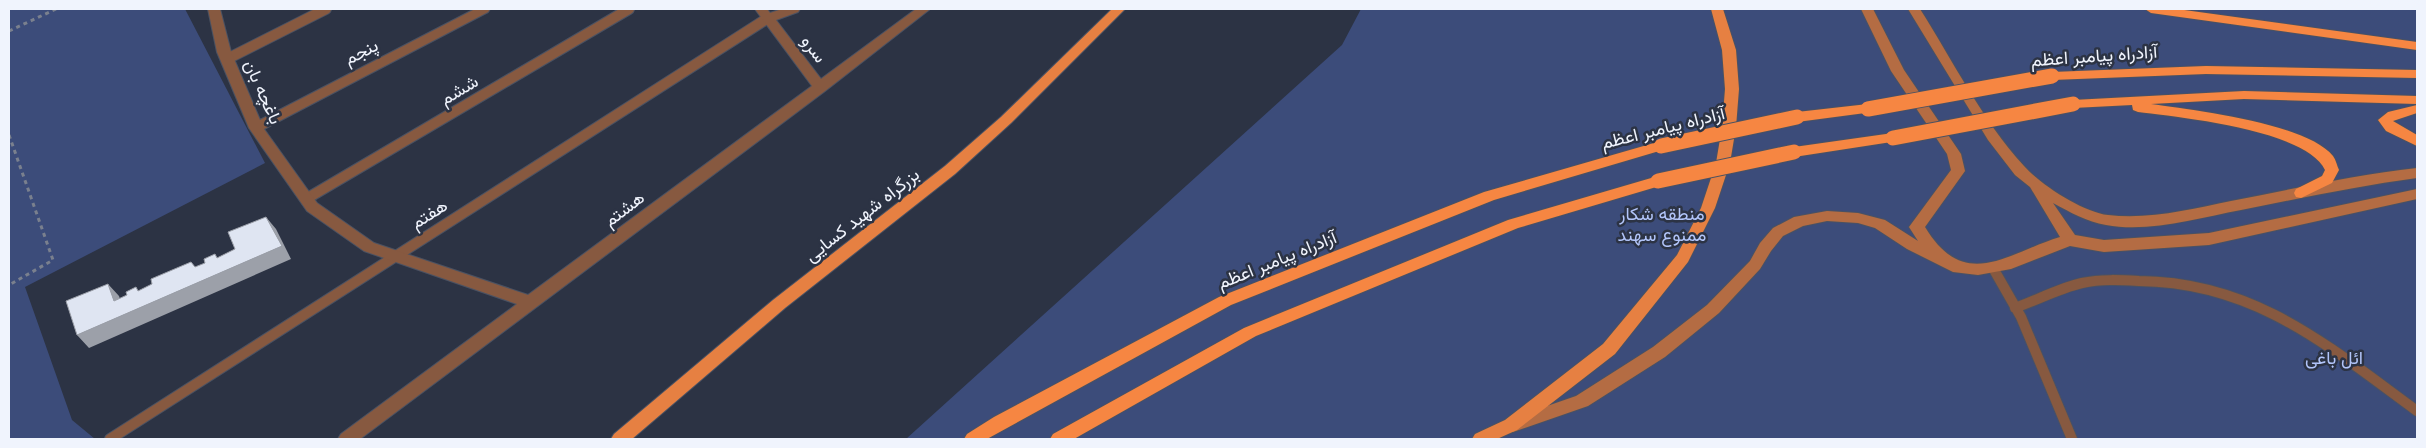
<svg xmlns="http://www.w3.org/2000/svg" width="2426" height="448" viewBox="0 0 2426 448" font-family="Quicksand,Vazirmatn,sans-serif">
<rect width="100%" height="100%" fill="#2c3344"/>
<path fill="#3c4c7a" d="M 9,9 L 185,9 L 265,163 L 25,287 L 72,420 L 95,439 L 9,439 Z
M 1361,9 L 2417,9 L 2417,439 L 906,439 L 1342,45 Z"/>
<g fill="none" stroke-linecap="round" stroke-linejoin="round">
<g stroke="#4b5262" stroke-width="12">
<path id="service" d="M 227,59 L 326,9
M 306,199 L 629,9
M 1993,268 L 2021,317 L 2072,439
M 2015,308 C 2037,300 2060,288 2082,283 C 2101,279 2120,280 2139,281 C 2255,282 2328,346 2417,411
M 110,439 L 768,18"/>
</g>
<g stroke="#4b5262" stroke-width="2">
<path id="minor" d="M 208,9 L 220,9 L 231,52 L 260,120 L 475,9 L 490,9 L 488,12 L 264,129 L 317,203 L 374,243 L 528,295 L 812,86 L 755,9 L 767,9 L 770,13 L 782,9 L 800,9 L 798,12 L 776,20 L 821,79 L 916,9 L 930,9 L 825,91 L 360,439 L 338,439 L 341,434 L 517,304 L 364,251 L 307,211 L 249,128 L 217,52 Z"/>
</g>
<g stroke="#4b5262" stroke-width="2">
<path id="secondary" d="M 1861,9 L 1873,9 L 1904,70 L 1961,154 L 1965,171 L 1925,227 C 1965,293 2007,253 2060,237 L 2030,187 L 2015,175 L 1988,140 L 1908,9 L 1920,9 C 1953,61 1982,120 2024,166 C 2041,185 2083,212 2108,215 C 2149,220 2192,209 2231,201 C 2293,189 2355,175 2417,168 L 2417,178 C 2358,186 2300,198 2241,210 C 2198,218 2149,233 2106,225 C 2087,222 2070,212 2053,203 L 2075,235 L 2104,240 L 2209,233 L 2417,189 L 2417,199 L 2209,245 L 2104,252 L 2070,246 L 2011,269 L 1978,275 L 1953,272 L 1907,249 L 1875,228 L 1858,223 L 1827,221 L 1803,226 L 1783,236 L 1771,251 L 1760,269 L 1719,313 L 1665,357 L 1588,406 L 1513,432 L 1507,430 L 1504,425 L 1507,420 L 1576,396 L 1653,347 L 1707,305 L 1750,261 L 1760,243 L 1773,228 L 1794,217 L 1827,211 L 1858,213 L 1885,220 L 1918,241 L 1909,227 L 1951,170 L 1947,154 L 1891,71 Z"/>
</g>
<g stroke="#4b5262" stroke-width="2">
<path id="trunk" d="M 1112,9 L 1125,9 L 1011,123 L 955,174 L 785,308 L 632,439 L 611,439 L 614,434 L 773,300 L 945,166 L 1001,117 Z
M 1711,9 L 1723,9 L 1736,50 L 1739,89 L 1736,127 L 1730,163 L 1715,208 L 1688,262 L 1615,354 L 1517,430 L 1497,439 L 1472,439 L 1475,434 L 1505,420 L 1603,344 L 1677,255 L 1701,208 L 1716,163 L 1722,127 L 1725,89 L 1722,50 Z"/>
</g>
<g stroke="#4b5262" stroke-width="2">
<path id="motorway" d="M 2145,9 L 2177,9 L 2417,42 L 2417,50 L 2151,13 Z
M 2206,66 L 2417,70 L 2417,78 L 2206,74 L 2052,80 L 2045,76 L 2052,72 Z
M 2244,91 L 2417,96 L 2417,104 L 2244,99 L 2151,104 C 2193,110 2306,123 2333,156 C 2336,160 2337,166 2339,170 L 2332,183 L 2301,198 L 2296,197 L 2294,193 L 2296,189 L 2322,176 L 2325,170 C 2307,130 2179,117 2138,112 L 2133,110 L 2132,105 L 2073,108 L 2066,104 L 2073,100 Z
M 1868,104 L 1873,106 L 1875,109 L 1873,112 L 1797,122 L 1790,117 L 1797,112 Z
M 2417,105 L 2417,113 L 2393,121 L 2417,135 L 2417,146 L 2386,131 L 2378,120 L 2388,112 Z
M 1893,133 L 1898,135 L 1900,138 L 1898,141 L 1794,157 L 1787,152 L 1794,147 Z
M 1661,141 L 1668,146 L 1666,149 L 1494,200 L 1231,305 L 987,439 L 964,439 L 967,434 L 994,417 L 1219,297 L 1484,192 Z
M 1658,176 L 1665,181 L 1663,185 L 1518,228 L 1256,336 L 1074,439 L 1050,439 L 1053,434 L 1244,328 L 1508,220 Z"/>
</g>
<path stroke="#7a808e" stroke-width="3" stroke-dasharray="4 4" stroke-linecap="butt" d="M 9,31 L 56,9
M 9,135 L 53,260 L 9,285"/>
<use href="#service" stroke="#875940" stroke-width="10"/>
<use href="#minor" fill="#875940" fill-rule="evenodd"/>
<use href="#secondary" fill="#b46c43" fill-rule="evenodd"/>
<use href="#trunk" fill="#e68042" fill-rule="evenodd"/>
<use href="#motorway" fill="#f68642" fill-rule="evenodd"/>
<g stroke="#4b5262" stroke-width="17" stroke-linecap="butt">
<path id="motorway-bridge" d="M 1868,109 L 2052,76
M 1893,138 L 2073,104
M 1661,146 L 1797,117
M 1658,181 L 1794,152"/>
</g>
<use href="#motorway-bridge" stroke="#f68642" stroke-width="15"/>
</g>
<path fill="#9ca0a9" d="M 266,217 L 276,229 L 291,259 L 89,348 L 77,335 L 282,246 Z
M 108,284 L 119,296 L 125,313 L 114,301 Z"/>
<path fill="#dfe5f2" stroke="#9ca0a9" d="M 266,217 L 282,246 L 77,335 L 66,301 L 108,284 L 114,301 L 127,295 L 126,292 L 136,287 L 138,291 L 152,284 L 151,279 L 191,262 L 195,267 L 205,263 L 204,259 L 215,254 L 217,258 L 235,249 L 228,232 Z"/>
<g text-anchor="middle" stroke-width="5" stroke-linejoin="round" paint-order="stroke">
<g font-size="18" fill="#f0f4fd" stroke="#2c3344">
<text transform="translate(814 49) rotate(53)" y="6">سرو</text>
<text transform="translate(361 52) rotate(-27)" y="6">پنجم</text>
<text transform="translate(2094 56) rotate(-4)" y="6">آزادراه پیامبر اعظم</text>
<text transform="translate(459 90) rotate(-31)" y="6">ششم</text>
<text transform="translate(263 92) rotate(66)" y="6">باغچه بان</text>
<text transform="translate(1663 128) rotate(-14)" y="6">آزادراه پیامبر اعظم</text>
<text transform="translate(624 209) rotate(-37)" y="6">هشتم</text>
<text transform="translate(429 214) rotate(-32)" y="6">هفتم</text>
<text transform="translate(862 215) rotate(-38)" y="6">بزرگراه شهید کسایی</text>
<text transform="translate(1277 260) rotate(-22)" y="6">آزادراه پیامبر اعظم</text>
</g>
<g font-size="18" fill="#b2c5fa" stroke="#2c3344">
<text x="1662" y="220">منطقه شکار<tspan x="1662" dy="21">ممنوع سهند</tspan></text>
<text x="2334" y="364">ائل باغی</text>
</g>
</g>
<rect width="2426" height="448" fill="none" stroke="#f0f4fd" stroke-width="20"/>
</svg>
